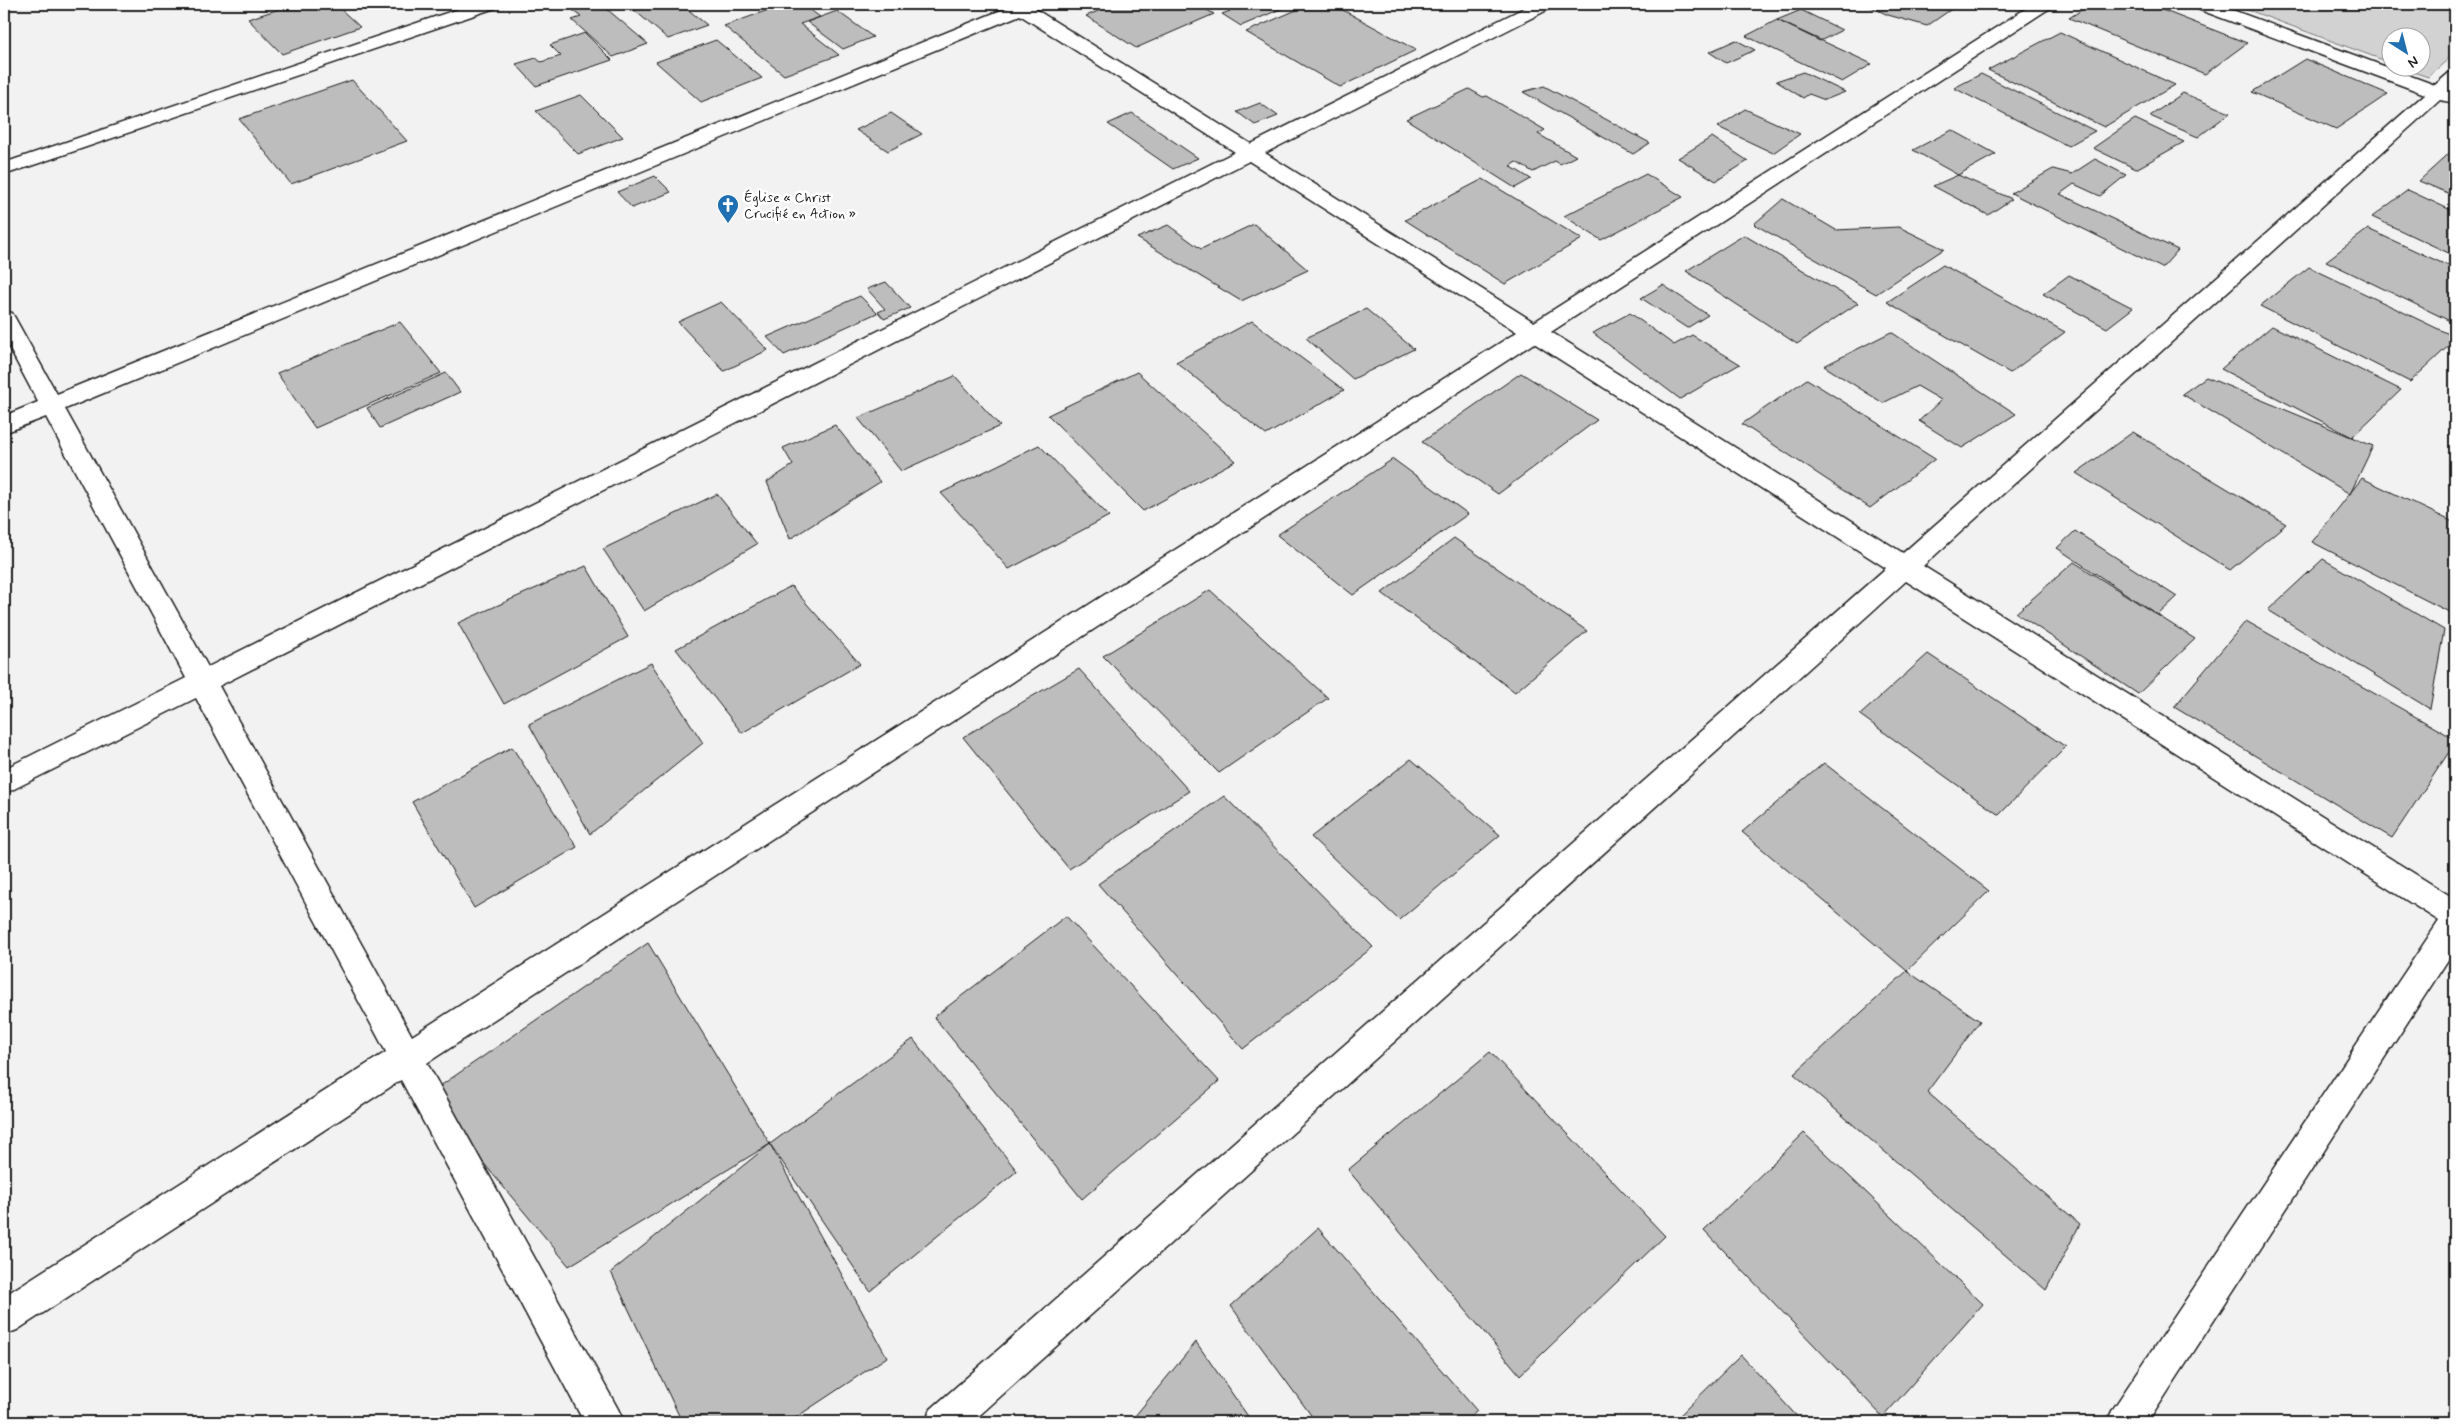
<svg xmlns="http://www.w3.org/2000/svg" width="2459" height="1426" viewBox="0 0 2459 1426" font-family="Mynerve,sans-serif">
<rect width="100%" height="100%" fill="#f2f2f2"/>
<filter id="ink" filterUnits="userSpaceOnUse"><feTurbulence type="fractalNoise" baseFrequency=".02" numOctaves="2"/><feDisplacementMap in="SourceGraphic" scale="10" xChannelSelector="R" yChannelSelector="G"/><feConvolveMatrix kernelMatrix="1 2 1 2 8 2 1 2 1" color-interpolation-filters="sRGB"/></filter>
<g filter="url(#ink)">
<path fill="#d2d2d2" stroke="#777" d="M 2232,4 L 2455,4 L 2455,53 L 2428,77 L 2402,68 L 2422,68 L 2422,38 L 2392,38 L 2391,63 Z"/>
<path fill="#bdbdbd" stroke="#1c1c1c" d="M 295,4 L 335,4 L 360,27 L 282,54 L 248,19 Z
M 576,4 L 601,4 L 648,44 L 613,57 L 572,20 L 581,17 L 568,6 Z
M 627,4 L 681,4 L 707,25 L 668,39 Z
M 785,4 L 802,4 L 820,17 L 800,24 L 839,55 L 784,75 L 724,26 Z
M 1115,4 L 1196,4 L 1214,14 L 1136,48 L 1086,16 Z
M 1218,4 L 1292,4 L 1241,26 L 1222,14 L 1230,11 Z
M 1310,4 L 1332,4 L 1416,50 L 1340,87 L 1246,32 Z
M 1865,4 L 1943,4 L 1953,8 L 1927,26 L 1888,15 Z
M 2091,4 L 2147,4 L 2247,43 L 2205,74 L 2069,18 Z
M 1801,10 L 1842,30 L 1820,41 L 1777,20 Z
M 837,11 L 873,37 L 843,49 L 807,22 Z
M 1777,20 L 1872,64 L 1842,82 L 1746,36 Z
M 2060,32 L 2175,85 L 2104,127 L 1988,70 Z
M 585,33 L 612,60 L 536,86 L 516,64 L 536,58 L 541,62 L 561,56 L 550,45 Z
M 716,40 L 762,78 L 701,102 L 656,62 Z
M 1736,40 L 1755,50 L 1726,63 L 1709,52 Z
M 2305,59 L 2388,94 L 2336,129 L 2252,92 Z
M 1803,72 L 1845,92 L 1825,100 L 1809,94 L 1803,98 L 1776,81 Z
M 1981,74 L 2095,131 L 2068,146 L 1954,88 Z
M 352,80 L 407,141 L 291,184 L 239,119 Z
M 1544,86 L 1650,143 L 1633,154 L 1523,92 Z
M 1469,89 L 1483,97 L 1487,96 L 1545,130 L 1538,134 L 1576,156 L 1560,164 L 1555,161 L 1533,172 L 1516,162 L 1510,166 L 1531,179 L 1515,188 L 1406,119 Z
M 2183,93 L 2230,113 L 2198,137 L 2150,116 Z
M 581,95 L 623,137 L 578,154 L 536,111 Z
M 1260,103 L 1278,116 L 1255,125 L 1237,112 Z
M 1745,109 L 1800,134 L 1773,153 L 1718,127 Z
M 891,113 L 922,134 L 888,151 L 856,130 Z
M 1132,113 L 1198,158 L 1173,169 L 1108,124 Z
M 2135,119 L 2184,142 L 2136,169 L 2093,148 Z
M 1952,130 L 1996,154 L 1958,175 L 1913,150 Z
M 1712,137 L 1748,161 L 1716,181 L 1678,158 Z
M 2455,148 L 2455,196 L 2419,181 Z
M 2095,159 L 2126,175 L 2100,196 L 2074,184 L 2060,194 L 2178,250 L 2162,268 L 2011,193 L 2053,169 L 2072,174 Z
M 1646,174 L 1683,197 L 1601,240 L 1564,216 Z
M 1958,175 L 2012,199 L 1988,215 L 1933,186 Z
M 655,176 L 671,192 L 632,208 L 617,192 Z
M 1483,179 L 1582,239 L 1505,284 L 1405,220 Z
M 2408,190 L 2455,212 L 2455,256 L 2372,217 Z
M 1783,199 L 1836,230 L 1899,227 L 1944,249 L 1876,294 L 1754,224 Z
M 1254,224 L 1308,270 L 1241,301 L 1137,238 L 1168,225 L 1201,249 Z
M 2368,229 L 2455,269 L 2455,319 L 2452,322 L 2326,261 Z
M 1744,235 L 1858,303 L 1797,344 L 1686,271 Z
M 1943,265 L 2065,332 L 2010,373 L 1887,302 Z
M 2309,267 L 2455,337 L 2455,340 L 2410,382 L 2260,306 Z
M 2069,275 L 2133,308 L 2107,328 L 2043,294 Z
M 886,282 L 910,308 L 884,319 L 878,312 L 885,309 L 867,289 Z
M 1663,285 L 1708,315 L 1687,328 L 1641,298 Z
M 860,296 L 877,313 L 784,355 L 767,337 Z
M 721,302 L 768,350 L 724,371 L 678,322 Z
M 1366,309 L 1414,349 L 1353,379 L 1306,338 Z
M 1630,313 L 1674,345 L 1692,335 L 1740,364 L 1680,399 L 1593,333 Z
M 1252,321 L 1344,390 L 1266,435 L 1176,362 Z
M 400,322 L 441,373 L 315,428 L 277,373 Z
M 2272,326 L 2401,390 L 2352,437 L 2221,369 Z
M 1891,332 L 2016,414 L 1962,448 L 1919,421 L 1941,400 L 1917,386 L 1883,403 L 1824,366 Z
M 1137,372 L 1235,461 L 1143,511 L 1048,415 Z
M 446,373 L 460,392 L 380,428 L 367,408 Z
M 1521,373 L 1597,420 L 1498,494 L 1422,442 Z
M 955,376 L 1000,426 L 901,471 L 858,418 Z
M 2206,377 L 2373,446 L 2350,494 L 2182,394 Z
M 1807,379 L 1935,459 L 1870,508 L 1742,424 Z
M 835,425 L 880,482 L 790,539 L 767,482 L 793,465 L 783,448 Z
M 2133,432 L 2286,524 L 2230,570 L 2076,473 Z
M 1039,445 L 1109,516 L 1009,569 L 941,493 Z
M 1393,459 L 1468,514 L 1353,595 L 1277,535 Z
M 2362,478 L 2455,523 L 2455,615 L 2312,542 Z
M 717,494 L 757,544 L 644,611 L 603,549 Z
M 2075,531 L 2177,597 L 2158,615 L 2057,548 Z
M 1454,538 L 1587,631 L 1515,692 L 1382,593 Z
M 2323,559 L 2444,630 L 2430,709 L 2268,610 Z
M 2074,562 L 2195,639 L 2138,694 L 2016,613 Z
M 586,566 L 628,637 L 504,704 L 458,623 Z
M 791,586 L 860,664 L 742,733 L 676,649 Z
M 1210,590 L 1328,698 L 1219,773 L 1103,656 Z
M 2246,621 L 2455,739 L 2455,743 L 2392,838 L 2174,707 Z
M 1928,654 L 2066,747 L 1999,815 L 1860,715 Z
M 651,663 L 703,743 L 590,834 L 529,724 Z
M 1079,669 L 1189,791 L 1069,869 L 963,737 Z
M 512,747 L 577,847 L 474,908 L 412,802 Z
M 1411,759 L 1500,835 L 1399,920 L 1311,837 Z
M 1824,763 L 1989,891 L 1907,971 L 1742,832 Z
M 1224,796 L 1373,947 L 1243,1049 L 1098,884 Z
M 1066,916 L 1219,1081 L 1082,1199 L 934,1017 Z
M 648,943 L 770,1144 L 569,1266 L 427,1095 Z
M 1907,971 L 1980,1021 L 1927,1092 L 2080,1224 L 2046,1290 L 1794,1074 Z
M 913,1039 L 1017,1171 L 870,1291 L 770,1144 Z
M 1490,1052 L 1665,1236 L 1520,1375 L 1348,1170 Z
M 1804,1133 L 1983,1304 L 1883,1417 L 1704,1230 Z
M 770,1144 L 887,1357 L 789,1422 L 682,1422 L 611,1272 Z
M 1318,1228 L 1477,1411 L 1465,1422 L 1316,1422 L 1231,1306 Z
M 1196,1342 L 1252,1422 L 1130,1422 Z
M 1741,1355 L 1802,1422 L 1673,1422 Z"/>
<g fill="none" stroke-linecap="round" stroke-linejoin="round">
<g stroke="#1c1c1c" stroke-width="3">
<path id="street" d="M 473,4 L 497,4 L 495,8 L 4,175 L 4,163 Z
M 1007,4 L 1040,4 L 1035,9 L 1251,144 L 1532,4 L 1553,4 L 1551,8 L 1265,153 L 1534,322 L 2033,4 L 2052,4 L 2050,8 L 1551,332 L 1903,553 L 2425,94 L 2195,8 L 2193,4 L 2216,4 L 2435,85 L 2449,73 L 2455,72 L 2455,86 L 2450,91 L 2455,93 L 2455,103 L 2440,100 L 1923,566 L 2455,899 L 2455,949 L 2148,1422 L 2107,1422 L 2113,1409 L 2439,921 L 1906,581 L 972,1422 L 925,1422 L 931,1409 L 1886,568 L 1534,343 L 427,1063 L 618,1409 L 624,1422 L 584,1422 L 401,1080 L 17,1330 L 4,1335 L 4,1296 L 386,1052 L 196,698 L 4,794 L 4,769 L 186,678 L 46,417 L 4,433 L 4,416 L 38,402 L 4,338 L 4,311 L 12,313 L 15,318 L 57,394 L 1009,7 ZM 1020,15 L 1235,152 L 208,667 L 65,409 ZM 1249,161 L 1517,332 L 412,1036 L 219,686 Z"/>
</g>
<use href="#street" fill="#fff" fill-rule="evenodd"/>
</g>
</g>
<defs>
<g id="church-pin" transform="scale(1.125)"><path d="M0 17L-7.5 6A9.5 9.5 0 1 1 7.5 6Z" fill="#1f6fb2" stroke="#fff"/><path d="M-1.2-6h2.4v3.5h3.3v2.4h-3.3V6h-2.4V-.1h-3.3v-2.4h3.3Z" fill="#fff"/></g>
</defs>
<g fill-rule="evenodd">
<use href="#church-pin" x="728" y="205"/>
</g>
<g text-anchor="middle" stroke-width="5" stroke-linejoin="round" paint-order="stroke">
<g font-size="14" fill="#1c1c1c" stroke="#fff" text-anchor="start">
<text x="744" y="202">Église « Christ<tspan x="744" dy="16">Crucifié en Action »</tspan></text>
</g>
</g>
<rect width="2459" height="1426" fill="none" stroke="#fff" stroke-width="20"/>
<rect x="10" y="10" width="2439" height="1406" fill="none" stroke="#1c1c1c" stroke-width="2" filter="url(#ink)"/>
<g transform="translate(2406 52) rotate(144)"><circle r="24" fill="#ffffff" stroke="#a4a4a4"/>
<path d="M0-4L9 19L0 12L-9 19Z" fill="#1f6fb2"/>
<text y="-8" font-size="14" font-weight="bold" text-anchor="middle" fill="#1c1c1c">N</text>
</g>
</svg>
